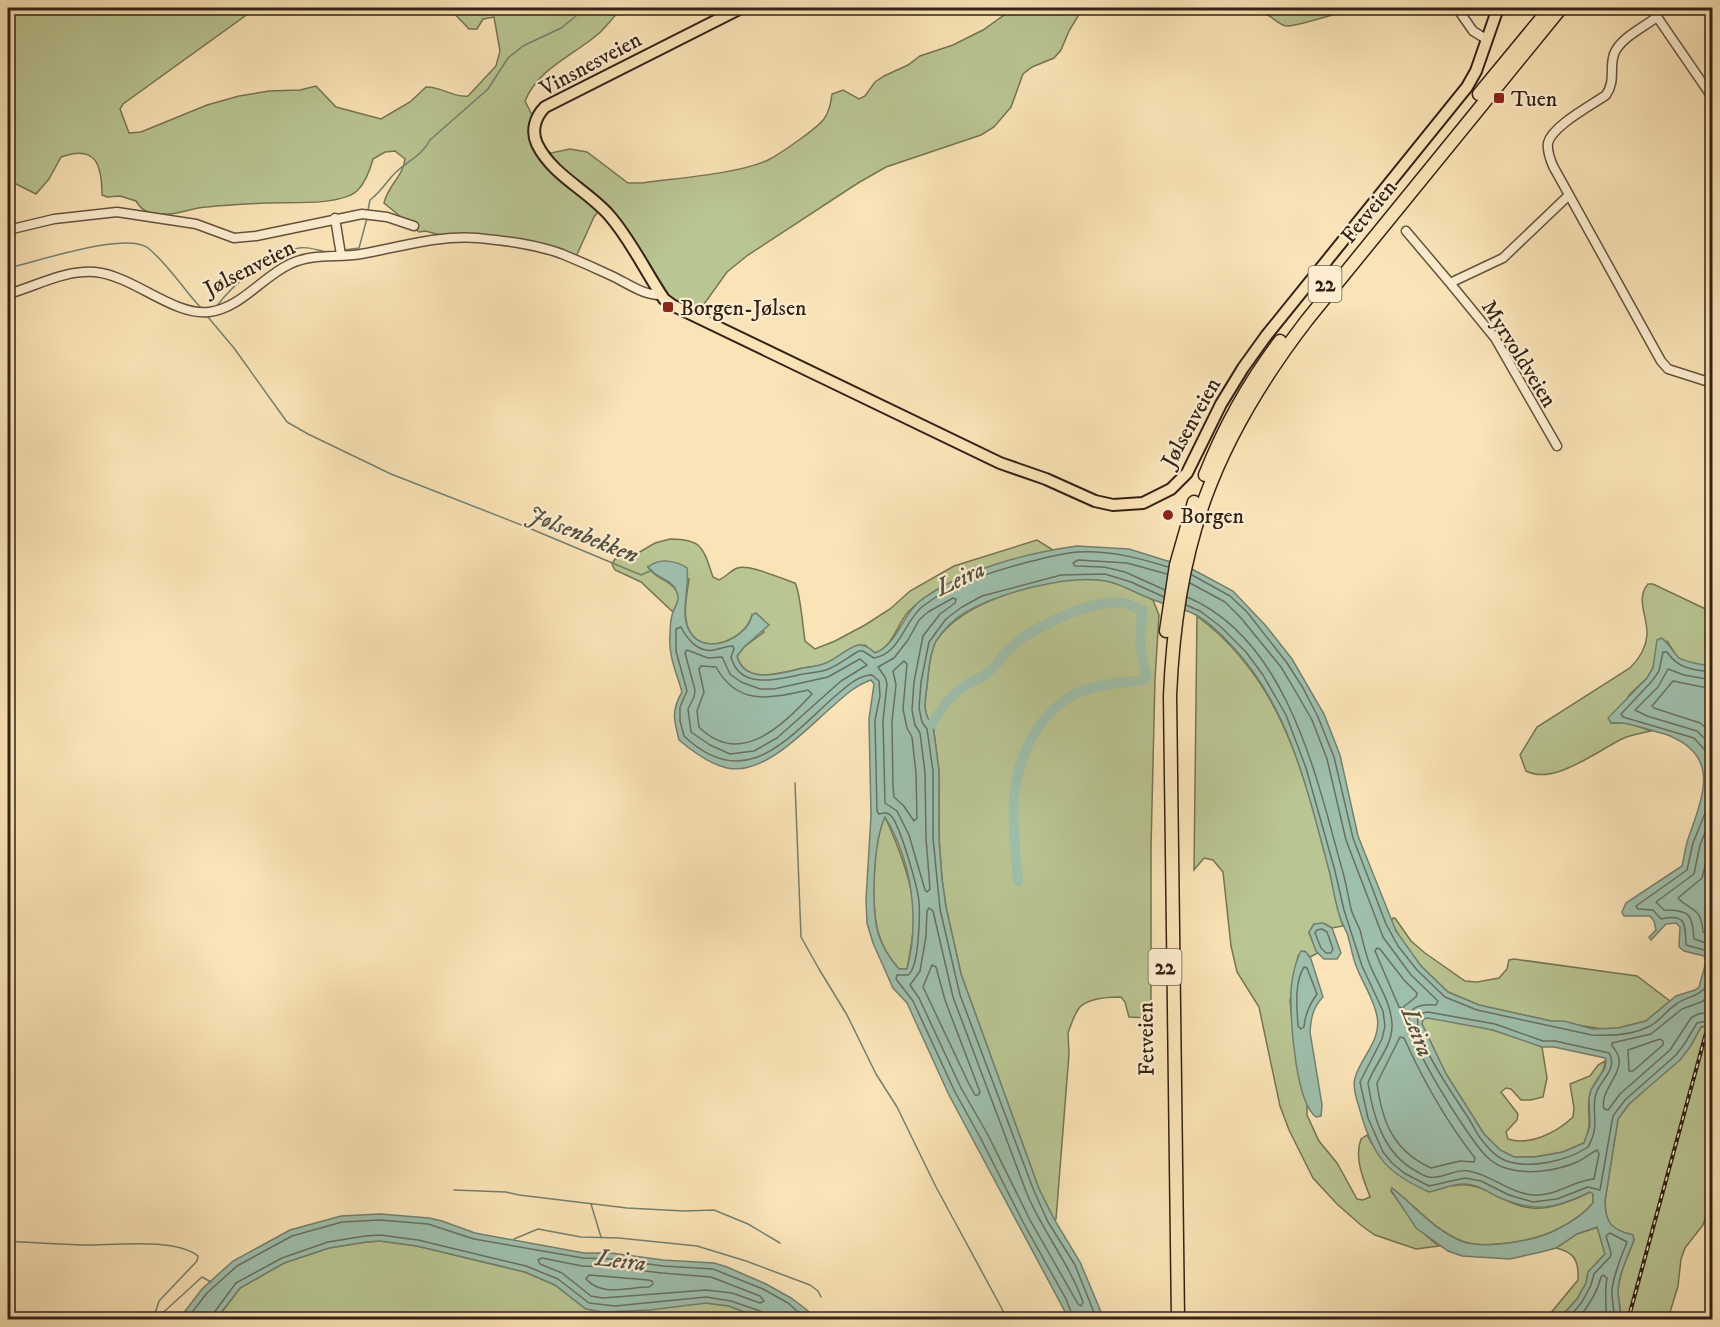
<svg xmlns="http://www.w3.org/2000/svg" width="1720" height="1327" viewBox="0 0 1720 1327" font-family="'IM FELL DW Pica',serif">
<rect width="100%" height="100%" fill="#fae4b7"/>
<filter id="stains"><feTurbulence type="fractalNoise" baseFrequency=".00333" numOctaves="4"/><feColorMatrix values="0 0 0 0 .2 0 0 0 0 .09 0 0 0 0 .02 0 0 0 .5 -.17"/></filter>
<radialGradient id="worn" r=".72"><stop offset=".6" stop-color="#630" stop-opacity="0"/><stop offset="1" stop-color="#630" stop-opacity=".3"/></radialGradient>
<path fill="#b9c592" stroke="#767453" stroke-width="1.5" d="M 8,8 L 256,8 L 123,104 L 120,109 L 129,133 L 141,132 L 207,105 L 239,96 L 269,91 L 300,90 L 316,86 L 336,107 L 381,119 L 410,102 L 426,87 C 441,86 453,98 468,96 L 496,66 L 500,51 L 494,17 L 483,19 L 477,29 L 469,29 L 449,8 L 623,8 C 613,16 607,27 597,35 C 572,56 538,69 525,101 L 534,119 L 543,148 L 551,153 L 570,149 L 587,152 L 628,183 L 642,183 C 677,178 738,174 768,160 C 780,154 792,145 803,137 C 822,123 829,119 832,94 L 843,90 L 859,99 L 865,96 L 875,82 L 884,76 L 908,65 L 920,56 L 953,45 L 983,30 L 1014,8 L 1083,8 L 1069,31 L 1061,50 L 1054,58 L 1032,67 L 1023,74 L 1011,107 L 994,127 L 981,135 L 886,167 L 858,183 L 748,255 L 727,272 L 697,314 L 666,305 L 600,209 L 594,217 L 574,261 L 547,251 L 457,239 L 425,231 L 419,232 L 384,203 C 388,185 403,177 405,159 L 395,151 L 385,152 L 373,159 C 370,170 366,182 357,191 C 339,206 289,202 267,203 C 247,204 227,205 207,207 C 187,208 171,219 149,212 C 143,211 139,206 136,201 L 120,196 L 107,197 L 102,195 C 102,165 96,144 61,157 L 49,179 L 36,194 L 8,180 Z
M 1235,8 L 1349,8 L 1350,10 C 1338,13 1292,28 1286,26 C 1277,24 1271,15 1262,12 C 1253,9 1244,12 1235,8 Z
M 670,539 C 703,539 703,548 713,577 L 719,580 C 726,577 729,572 735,569 C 746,562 782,579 795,583 C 800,590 803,628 805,641 L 815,649 L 835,641 L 865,625 L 890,609 L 910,591 L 954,566 L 1037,540 L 1053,550 C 1007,562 944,575 909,611 C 896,625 894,646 875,653 L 865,645 C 851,651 836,661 822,665 C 814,667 806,667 798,669 C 778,674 744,684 737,656 L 744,647 L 764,632 L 752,615 C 747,639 702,658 689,630 C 682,615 687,595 689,579 L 648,567 C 657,582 679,580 679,602 L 673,612 L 641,582 L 615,570 L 612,564 L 615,559 L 638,553 L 655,543 Z
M 1077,579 L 1103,580 L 1129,587 L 1153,600 L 1159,615 L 1155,679 L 1151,848 L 1151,1018 L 1129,1017 L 1125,1002 L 1121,997 C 1110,997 1089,998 1080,1007 C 1074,1014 1071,1025 1068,1033 L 1069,1054 L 1056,1219 L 1054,1219 L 1039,1189 L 961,974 L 946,907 L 942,879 L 939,838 L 939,771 L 933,725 C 922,715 925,700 927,686 C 928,675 931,650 936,641 C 962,602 1033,583 1077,579 Z
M 1648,584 L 1653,584 L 1712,612 L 1712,667 L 1686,662 L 1678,658 L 1667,641 L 1655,658 L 1653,668 L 1647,678 L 1630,694 L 1611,723 L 1628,723 L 1651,731 C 1642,733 1632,735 1624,738 C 1598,750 1554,786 1526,771 L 1520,755 L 1537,727 L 1630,668 C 1639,659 1646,649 1647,635 C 1648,617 1635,599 1648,584 Z
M 1197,616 C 1283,680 1304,775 1330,873 C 1334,891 1337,909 1343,926 L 1332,928 L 1325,924 L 1314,924 L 1309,933 L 1318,953 L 1310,957 L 1304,951 L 1298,956 L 1297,963 L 1290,1001 L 1298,1070 L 1307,1104 L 1307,1115 L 1319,1141 L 1337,1163 L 1357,1199 L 1363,1200 L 1370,1197 C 1363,1178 1354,1158 1361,1139 L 1367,1135 L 1372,1144 L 1453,1186 C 1482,1179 1503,1206 1532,1208 C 1549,1210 1575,1200 1590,1192 L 1593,1194 L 1593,1203 C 1584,1214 1570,1223 1556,1230 C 1535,1241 1484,1250 1462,1241 C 1434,1230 1415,1206 1392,1188 L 1391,1191 C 1404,1209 1420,1233 1439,1246 L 1416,1249 L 1375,1235 L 1362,1226 L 1337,1204 L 1313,1178 L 1289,1130 L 1280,1106 L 1259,1007 L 1237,972 L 1231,946 L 1223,872 L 1213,860 L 1204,858 L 1194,870 Z
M 885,817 C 897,843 908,871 913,900 C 916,923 911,947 907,969 L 899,969 C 890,959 882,946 878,932 C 871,905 873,842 885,817 Z
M 1393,918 L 1395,918 L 1411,941 L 1425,953 L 1465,981 L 1477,982 L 1499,978 L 1507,969 L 1509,960 L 1514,959 L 1637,976 L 1670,1001 L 1646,1021 L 1618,1028 L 1603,1029 L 1551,1021 L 1479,1005 L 1448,992 L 1421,966 L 1403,943 L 1391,921 Z
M 1423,1018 C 1449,1015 1516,1036 1542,1047 L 1547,1078 L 1543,1097 L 1531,1100 L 1521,1100 L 1511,1089 L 1506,1088 L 1501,1092 L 1518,1114 L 1517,1120 L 1506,1132 L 1508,1139 C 1531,1146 1557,1132 1573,1117 L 1574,1108 L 1570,1084 L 1590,1076 L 1598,1065 L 1605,1061 C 1605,1074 1595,1079 1591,1091 C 1584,1109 1595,1122 1584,1143 L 1563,1152 L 1535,1157 L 1514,1157 L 1500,1150 L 1484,1134 L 1446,1074 L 1422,1024 Z
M 1712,1025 L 1712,1108 L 1709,1117 L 1712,1121 L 1712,1200 L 1703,1225 L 1685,1248 L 1681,1259 L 1678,1286 L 1668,1319 L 1619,1319 C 1622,1309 1618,1301 1618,1291 C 1619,1273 1628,1256 1634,1240 L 1633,1235 C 1611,1230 1605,1223 1605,1201 L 1618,1119 L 1629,1104 L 1690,1047 L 1701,1027 Z
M 1598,1227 L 1605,1254 L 1588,1272 L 1586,1283 L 1577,1299 L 1559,1319 L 1545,1320 L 1578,1280 C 1579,1262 1575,1252 1556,1248 L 1577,1234 Z
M 380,1241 L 417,1246 L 525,1272 L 555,1285 L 586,1309 L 615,1312 L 706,1303 L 729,1306 L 762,1319 L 216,1320 L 240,1288 L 284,1263 L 329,1248 L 366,1242 Z"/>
<path fill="#9ebfac" stroke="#73806f" stroke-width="1.5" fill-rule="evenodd" d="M 1077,546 L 1129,549 L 1190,568 L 1233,591 L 1266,626 L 1292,659 L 1324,714 L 1340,755 L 1358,836 L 1396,931 L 1421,966 L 1448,992 L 1479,1005 L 1551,1021 L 1564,1021 L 1593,1029 L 1618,1028 L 1646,1021 L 1676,996 L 1695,990 L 1699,987 L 1706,962 L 1704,956 L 1684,951 L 1679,947 L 1680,927 L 1676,923 L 1666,924 L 1651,940 L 1649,937 L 1656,930 L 1654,921 L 1650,916 L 1624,916 L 1622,912 L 1626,903 L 1682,866 C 1684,858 1685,848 1688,839 C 1705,792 1720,754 1665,734 C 1647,730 1628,721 1611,723 L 1608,718 L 1647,678 L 1653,668 L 1657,640 L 1661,638 C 1670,643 1671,651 1678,657 C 1684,663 1704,664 1712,667 L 1712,969 L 1707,978 L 1708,980 L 1712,982 L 1712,1025 L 1701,1027 L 1690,1047 L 1680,1060 L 1629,1104 L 1618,1119 L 1605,1201 C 1605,1223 1612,1230 1633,1235 L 1634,1240 C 1628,1256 1619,1273 1618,1291 C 1618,1301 1622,1309 1619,1319 L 1559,1319 L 1577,1299 L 1586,1283 L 1588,1272 L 1605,1254 L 1597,1227 L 1577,1234 L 1556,1248 L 1541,1252 L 1510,1259 L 1462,1256 L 1448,1251 L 1416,1228 L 1391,1190 L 1392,1188 C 1414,1205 1434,1230 1461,1241 C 1484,1250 1534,1241 1556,1230 C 1570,1223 1584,1214 1593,1203 L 1593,1194 L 1590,1192 C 1553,1210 1533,1213 1496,1196 C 1486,1191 1477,1184 1465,1184 C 1454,1183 1440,1190 1429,1192 C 1387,1173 1374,1158 1361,1114 C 1358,1103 1352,1088 1355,1078 C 1361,1056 1382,1041 1377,1016 C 1374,999 1363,984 1357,968 C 1352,957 1351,945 1347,933 C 1344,927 1341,921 1339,914 C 1335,901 1333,887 1330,874 C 1309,796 1290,707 1233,647 C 1223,636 1211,624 1198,616 C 1184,608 1168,606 1154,600 C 1136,594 1125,585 1106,581 C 1069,574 998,593 966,612 C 954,619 944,629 936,641 C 930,652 928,673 927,686 C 925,700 922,715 933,725 L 939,771 L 939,838 L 942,879 L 946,907 L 961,974 L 1039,1189 L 1054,1219 L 1080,1262 L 1104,1319 L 1069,1319 L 949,1095 L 907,1003 L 893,988 L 873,943 L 867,923 L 866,900 L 871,816 L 869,719 L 874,684 L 871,680 C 856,685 844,696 833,706 C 807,728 765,776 727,768 C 710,764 692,751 679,740 C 674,720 671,711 682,692 C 677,674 668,655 670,636 C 670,629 670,619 673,612 C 676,604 681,600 676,590 C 670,578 655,578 648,567 C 659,558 675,560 687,568 C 690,587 679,615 690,632 C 705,657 747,639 752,615 L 756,613 L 769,625 L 744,647 L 737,656 C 745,686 782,673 803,668 C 810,667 819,666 826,663 C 836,659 847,648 858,645 C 865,644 870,649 875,653 C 897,645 902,615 920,601 C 961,570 1027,553 1077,546 ZM 885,817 C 912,862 920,919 907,969 L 899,969 C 890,959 882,946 878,933 C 871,907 873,842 885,817 ZM 1428,1018 L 1493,1030 L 1542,1047 L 1554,1047 L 1605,1058 L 1606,1060 L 1605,1068 L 1591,1090 L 1589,1098 L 1590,1126 L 1584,1143 L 1563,1152 L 1535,1157 L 1514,1157 L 1500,1150 L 1484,1134 L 1446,1074 L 1422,1024 L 1423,1019 Z
M 1323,923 L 1332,928 L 1341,953 L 1337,959 L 1324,959 L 1316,951 L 1309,932 L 1314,924 Z
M 1301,951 L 1306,952 L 1311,959 L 1323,997 C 1313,1007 1311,1018 1310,1032 L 1322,1105 L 1321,1116 L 1316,1117 C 1296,1102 1291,1027 1291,1001 C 1290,986 1294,964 1301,951 Z
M 380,1214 L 429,1218 L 442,1221 L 475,1233 L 584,1253 L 611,1253 L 663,1260 L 714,1263 L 727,1267 L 766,1284 L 791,1298 L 807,1310 L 815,1319 L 762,1319 L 729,1306 L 706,1303 L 650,1310 L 602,1312 L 586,1309 L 555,1285 L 525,1272 L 417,1246 L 380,1241 L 366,1242 L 329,1248 L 284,1263 L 240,1288 L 216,1319 L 179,1319 L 202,1289 L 233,1261 L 290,1230 L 341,1216 Z"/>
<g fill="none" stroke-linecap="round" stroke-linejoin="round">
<path stroke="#687060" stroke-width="1.5" d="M 1192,575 L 1230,596 L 1247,612 L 1287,663 L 1303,688 L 1318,717 L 1334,757 L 1353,838 L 1386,924 L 1398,946 L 1417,970 L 1445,997 L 1477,1010 L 1592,1035 C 1610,1036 1632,1035 1648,1027 C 1660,1022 1667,1009 1678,1003 C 1688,996 1698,997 1706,987 L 1712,987
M 1165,590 L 1125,572 L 1104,567 L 1075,566 L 1073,563 L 1078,560 L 1127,563 L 1167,574
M 1187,597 C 1287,639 1316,775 1342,869 C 1346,882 1348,896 1351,909 C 1353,916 1357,923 1360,930 C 1363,941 1365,953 1370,965 C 1378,985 1391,1002 1392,1024 C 1393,1046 1375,1063 1368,1083 C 1373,1117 1384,1154 1416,1171 C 1420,1173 1425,1177 1429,1177 C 1442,1180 1455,1168 1469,1171 C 1491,1175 1510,1193 1533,1195 C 1555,1197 1574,1180 1594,1179 L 1599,1154 L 1597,1150 C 1591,1153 1584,1159 1577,1162 C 1559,1170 1529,1175 1509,1169 C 1500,1167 1492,1162 1486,1156 C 1469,1139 1404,1038 1409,1016 C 1412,1004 1426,1004 1436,1005 L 1438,1001 L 1411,975 L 1383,937 L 1346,840 L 1327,759 L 1312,720 L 1296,692 L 1281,667 L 1241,618 L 1225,602 L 1190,583
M 953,598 L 956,599 L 955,603 L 940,614 L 923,636 L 914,682 L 912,710 L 915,725 L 920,733 L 925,772 L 926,838 L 930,889 L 927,892 L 925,890 L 909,835 L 897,811 L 885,803 L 883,721 L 887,684 L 885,677 L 878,667 L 894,658 L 908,640 L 919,620 L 928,612 Z
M 1186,605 L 1200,611 L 1221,627 L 1246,652 L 1263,675 L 1286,715 L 1306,768 L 1335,871 L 1344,910 L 1362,966 L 1383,1011 L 1385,1026 L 1382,1039 L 1360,1082 L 1368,1118 L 1383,1152 L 1392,1163 L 1404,1173 L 1429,1186 L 1465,1178 L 1481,1181 L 1509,1195 L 1533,1202 L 1557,1199 L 1588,1187 L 1600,1190 L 1613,1116 L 1625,1100 L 1676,1055 L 1685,1043 L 1697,1023 L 1712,1020
M 687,650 L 708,658 L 722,657 L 730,674 L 741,682 L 760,689 L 774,689 L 828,677 L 860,659 L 867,665 L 841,681 L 777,738 L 754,751 L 730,754 L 710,745 L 691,732 L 688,709 L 694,697 L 695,690 L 685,653 Z
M 904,661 L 907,664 L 903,709 L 907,728 L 912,737 L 916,773 L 917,818 L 914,821 L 903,805 L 894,797 L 893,787 L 892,721 L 896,685 L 893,671 Z
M 701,666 L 716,667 C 738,707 771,698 808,690 L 812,694 C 782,726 740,768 699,727 L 697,711 L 704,692 L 699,669 Z
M 1712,672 C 1694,670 1678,669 1667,652 L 1663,652 L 1659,671 L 1652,681 L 1621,714 L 1623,717 L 1694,738 L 1712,758
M 1712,680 L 1684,675 L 1668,669 L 1658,687 L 1635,710 L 1647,716 L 1697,731 L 1712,746
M 1712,689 L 1673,681 L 1652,706 L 1654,708 L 1700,723 L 1712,733
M 1712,796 L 1693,843 L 1687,870 L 1636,906 L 1638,909 L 1653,910 L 1661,919 C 1687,913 1685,925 1686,945 L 1708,951 L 1712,967
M 1712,815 L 1700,845 L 1694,874 L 1656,902 L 1664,910 C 1690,910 1692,914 1694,939 L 1712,945
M 1712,839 L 1702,878 L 1678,898 C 1691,912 1701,906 1703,932 L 1712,935
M 929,908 L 933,911 L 953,997 L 1027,1194 C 1043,1232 1069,1263 1083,1302 L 1081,1306 L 1078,1304 L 1030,1220 L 988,1135 L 961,1088 L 919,998 L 910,985 L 920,971 L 926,936 L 927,911 Z
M 1322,929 L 1327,932 L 1333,949 L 1331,953 L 1326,953 L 1321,948 L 1315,933 L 1317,930 Z
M 1377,948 L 1380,949 L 1404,980 L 1417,993 L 1416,997 L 1402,1008 L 1399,1007 L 1375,951 Z
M 932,965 L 936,967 L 945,1000 L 980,1092 L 978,1095 L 975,1095 L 969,1084 L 923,987 Z
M 1304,967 L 1307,968 L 1317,994 C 1309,1005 1305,1014 1304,1027 L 1301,1029 L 1298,1026 C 1297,1007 1294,983 1304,967 Z
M 1712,995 L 1701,1002 L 1682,1009 L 1651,1034 L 1612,1043 L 1612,1046 C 1634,1069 1598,1087 1604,1109 L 1608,1110 L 1620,1094 L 1670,1050 L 1691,1018 L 1698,1014 L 1712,1012
M 1428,1012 L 1495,1024 L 1543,1041 L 1555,1041 L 1609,1053 C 1618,1068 1602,1079 1597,1091 C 1589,1110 1602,1123 1588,1147 C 1567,1161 1528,1170 1504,1160 C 1495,1156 1487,1147 1481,1139 C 1476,1133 1473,1125 1469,1119 C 1457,1100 1409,1034 1419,1014 Z
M 1400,1037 L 1404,1038 C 1423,1080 1446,1121 1475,1158 L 1474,1162 L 1460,1161 L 1431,1168 C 1394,1151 1382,1123 1377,1083 Z
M 1660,1039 L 1663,1041 L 1663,1045 L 1633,1071 L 1629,1071 L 1628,1050 Z
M 542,1258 L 582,1266 L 610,1267 L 662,1273 L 711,1277 L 760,1296 L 764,1301 L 760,1303 L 732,1293 L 706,1290 L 603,1298 L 591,1296 L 562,1273 L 540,1264 L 538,1260 Z
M 589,1275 L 648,1280 L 652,1281 L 653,1284 L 649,1287 C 627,1287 602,1297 586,1279 Z
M 186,1320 L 207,1293 L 237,1266 L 292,1236 L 342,1222 L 380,1220 L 428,1224 L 474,1239 L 583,1258 L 611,1259 L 663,1266 L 713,1269 L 763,1289 L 788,1303 L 807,1320
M 212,1320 L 213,1314 L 236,1283 L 282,1258 L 328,1242 L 365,1236 L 380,1235 L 418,1240 L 526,1266 L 558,1279 L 589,1303 L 615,1306 L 706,1297 L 731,1301 L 760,1311 L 764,1314 L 765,1320
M 1074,1320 L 1066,1299 L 1024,1224 L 981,1139 L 955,1092 L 913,1001 L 896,979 L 897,975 L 908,975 C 919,968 920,916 919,902 C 918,889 899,819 889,814 C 885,812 883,813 879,814 L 877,811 L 875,720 L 880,696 L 879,681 L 872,675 C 857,675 844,689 833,698 C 787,739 745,794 684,736 L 680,721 L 680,707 L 687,691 L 676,651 L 676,629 L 681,627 C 687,639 698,653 714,650 C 720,649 726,646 733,646 L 734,649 L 731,657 C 740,691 779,679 803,674 C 811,673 819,672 826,670 C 838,666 848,657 859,651 L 863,651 L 874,658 C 900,654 904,621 923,606 C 953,583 992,572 1028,562 C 1045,558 1061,553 1078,552 C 1109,550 1139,558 1168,567
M 1097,1320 L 1075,1265 L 1048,1222 L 1034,1191 L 960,995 L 940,909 L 933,838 L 933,771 L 927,729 L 922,722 L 919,708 L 921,682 L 929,642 L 946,619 L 962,607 L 982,596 L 1061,575 L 1105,574 L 1131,582 L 1164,597
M 1567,1320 L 1582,1302 L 1591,1285 L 1594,1274 L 1610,1257 L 1611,1253 L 1606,1236 L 1610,1233 L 1627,1242 C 1621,1258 1614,1272 1612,1290 C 1611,1300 1615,1309 1614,1320
M 1577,1320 C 1588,1307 1597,1294 1601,1277 L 1603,1275 L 1607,1278 C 1604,1293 1607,1305 1606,1320"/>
<path stroke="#73806f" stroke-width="1.5" d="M 368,210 L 370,200 C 383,190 385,183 395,173 C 407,161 422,156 430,140 L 488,89 L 508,58 L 523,46 L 561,28 L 586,8
M 344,250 L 359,248 L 367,218
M 8,268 C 36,262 126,231 148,248 C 169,265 183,289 201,308
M 216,307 C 234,283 269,253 299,248 C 308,246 319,251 327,252
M 207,316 L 234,348 L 287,422 L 308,434 L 391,474 L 524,526 L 641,575 L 652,570
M 795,783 L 801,937 L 819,969 L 847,1015 L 876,1074 L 897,1107 L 936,1187 L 1008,1320
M 454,1190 L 506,1192 L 519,1195 L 627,1208 L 684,1211 L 714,1210 L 748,1224 L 780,1243
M 591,1204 L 601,1237
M 514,1239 L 538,1229 L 581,1237 L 619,1238 L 697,1246 L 746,1261 L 810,1285 L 818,1291 L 821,1297
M 8,1241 C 32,1243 61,1244 86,1245 C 116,1245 175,1238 198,1256 L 197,1261 L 159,1301 L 153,1320
M 8,1316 L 14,1320
M 155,1320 L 202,1277 L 211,1282"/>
<path stroke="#9ebfac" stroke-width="10" d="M 932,724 C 942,708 950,694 968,684 C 976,679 984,677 991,670 C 998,664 1002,655 1009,649 C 1029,629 1093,598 1122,603 C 1129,604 1136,608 1143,610
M 1018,881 C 1013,829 1006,781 1034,734 C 1044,718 1056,704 1073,695 C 1094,684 1121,683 1144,680 L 1146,675 L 1140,644 L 1142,612 L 1143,610"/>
<g stroke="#65523d" stroke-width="11">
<path id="minor" d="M 1457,8 L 1473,31 L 1486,39
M 1651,8 L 1712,97
M 1657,17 C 1644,27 1620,38 1614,54 C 1609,69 1616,80 1606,95 C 1592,105 1552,126 1548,143 C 1547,151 1550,159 1553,166 L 1661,361 L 1668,369 L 1712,383
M 335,218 L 341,255
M 8,230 L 54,219 L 117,212 L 196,224 L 234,238 L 256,236 L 362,214 L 387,217 L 414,226
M 1406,231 L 1450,283 L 1503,258 L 1569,195
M 1450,283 L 1495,338 L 1557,446
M 8,294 C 37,286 63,270 95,272 C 134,276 173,316 209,312 C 241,308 262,277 290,264 C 313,253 337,258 361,254 C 401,247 437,235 478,238 C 506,241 535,244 562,254 C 579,261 595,268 612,276 C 627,283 644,296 662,295"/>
</g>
<g stroke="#332214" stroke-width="14">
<path id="major" d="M 741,8 L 545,107 C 535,117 531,131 537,144 C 552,175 587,190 609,215 C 631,240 645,271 664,299 L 672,305 L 1000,463 L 1046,479 L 1095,501 L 1113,505 L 1143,503 L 1171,489 L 1187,473 L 1221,404 L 1243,368 L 1266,336 L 1467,87 L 1476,71 L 1498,8"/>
</g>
<g stroke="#332214" stroke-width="15">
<path id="highway" d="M 1479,94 L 1550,8
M 1205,475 C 1224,427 1249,382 1280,341
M 1166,631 L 1176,565 L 1194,502
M 1178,1320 L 1170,696 C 1176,543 1214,441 1307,320 L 1561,8"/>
</g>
<use href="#minor" stroke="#fcedd0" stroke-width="8"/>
<use href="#major" stroke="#fae4b7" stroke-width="10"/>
<use href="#highway" stroke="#fae4b7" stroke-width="12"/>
<g stroke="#332214" stroke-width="4">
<path id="rail" d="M 1628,1320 L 1712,1011"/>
</g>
<use href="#rail" stroke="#fcedd0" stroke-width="1.5" stroke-dasharray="4.5" stroke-linecap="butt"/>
</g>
<g fill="#8f2418" stroke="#fcedd0" stroke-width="2">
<rect x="1493" y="92" width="12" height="12" rx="3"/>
<rect x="662" y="301" width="12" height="12" rx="3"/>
<circle cx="1168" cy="515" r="6"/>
</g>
<g text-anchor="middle" stroke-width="4.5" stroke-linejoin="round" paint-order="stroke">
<g fill="#fcedd0" stroke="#6f5f4c" stroke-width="1.5">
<rect x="1308.5" y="266" width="33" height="36" rx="4.5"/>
<rect x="1148.5" y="949" width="33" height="36" rx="4.5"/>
</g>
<g font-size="21" font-weight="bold" fill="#332214">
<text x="1325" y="291">22</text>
<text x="1165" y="974">22</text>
</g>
<g font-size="22" fill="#332214" stroke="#fcedd0">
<text transform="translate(590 63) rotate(-28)" y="8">Vinsnesveien</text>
<text transform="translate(1368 211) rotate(-51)" y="8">Fetveien</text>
<text transform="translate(249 267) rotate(-27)" y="8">Jølsenveien</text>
<text transform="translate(1520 353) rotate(58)" y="8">Myrvoldveien</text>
<text transform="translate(1190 422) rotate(-61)" y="8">Jølsenveien</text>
<text transform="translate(1145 1039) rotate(-91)" y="8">Fetveien</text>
</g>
<g font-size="22" fill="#332214" stroke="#fcedd0" text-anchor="start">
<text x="1511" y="106">Tuen</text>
<text x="680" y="315">Borgen-Jølsen</text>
<text x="1180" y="523">Borgen</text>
</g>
<g font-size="24" font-style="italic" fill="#535142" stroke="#fcedd0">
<text transform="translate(583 534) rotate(22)" y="8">Jølsenbekken</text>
<text transform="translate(960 578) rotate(-25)" y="8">Leira</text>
<text transform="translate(1418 1032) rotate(69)" y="8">Leira</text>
<text transform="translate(621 1260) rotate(7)" y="8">Leira</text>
</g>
</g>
<rect width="1720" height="1327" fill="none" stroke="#fae4b7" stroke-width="30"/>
<rect x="9" y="9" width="1702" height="1309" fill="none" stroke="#332214" stroke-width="3"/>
<rect x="15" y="15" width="1690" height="1297" fill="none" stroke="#332214" stroke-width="1.5"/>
<rect width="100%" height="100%" filter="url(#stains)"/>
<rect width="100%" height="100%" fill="url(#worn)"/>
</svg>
